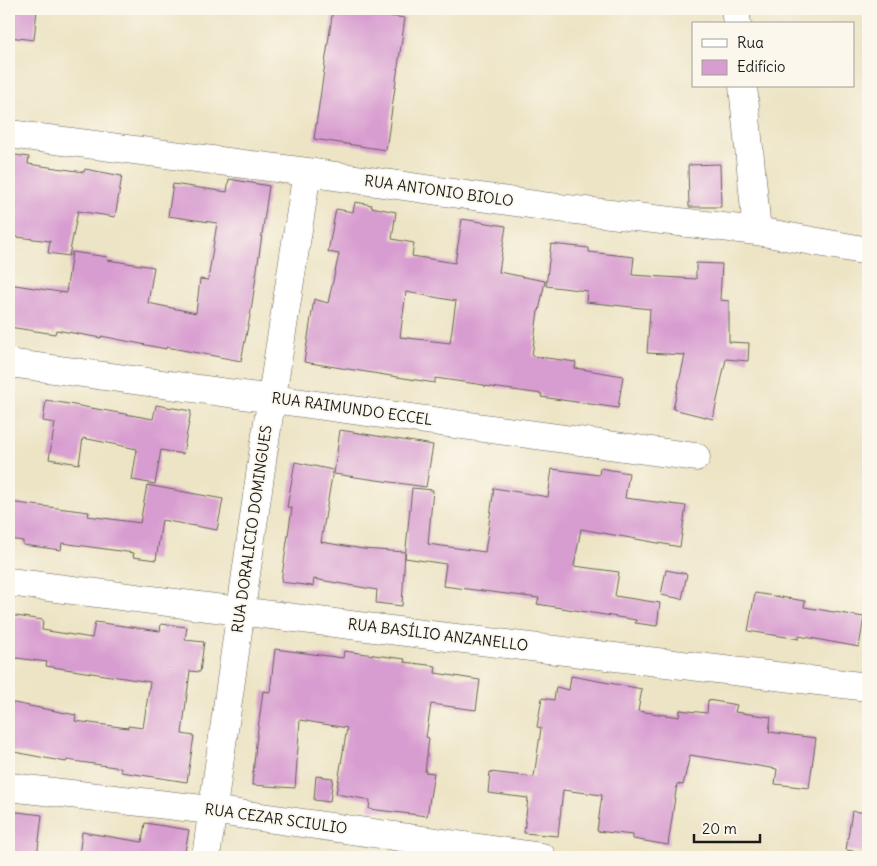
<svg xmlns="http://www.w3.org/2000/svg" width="877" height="866" viewBox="0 0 877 866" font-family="Delius,sans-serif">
<rect width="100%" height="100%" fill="#fbf7ec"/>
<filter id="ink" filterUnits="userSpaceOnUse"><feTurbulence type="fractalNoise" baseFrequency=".02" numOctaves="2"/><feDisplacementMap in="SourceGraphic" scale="10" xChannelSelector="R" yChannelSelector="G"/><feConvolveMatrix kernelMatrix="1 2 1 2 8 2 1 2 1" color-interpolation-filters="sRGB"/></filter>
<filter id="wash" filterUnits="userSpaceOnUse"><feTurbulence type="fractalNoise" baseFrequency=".0096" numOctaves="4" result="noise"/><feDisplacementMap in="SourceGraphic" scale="20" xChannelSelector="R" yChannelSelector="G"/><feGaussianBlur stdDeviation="1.12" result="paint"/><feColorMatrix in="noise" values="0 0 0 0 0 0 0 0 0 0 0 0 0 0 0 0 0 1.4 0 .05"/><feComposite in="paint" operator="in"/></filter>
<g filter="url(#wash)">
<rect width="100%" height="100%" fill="#ede4c5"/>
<g id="blocks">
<path fill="#d89dd0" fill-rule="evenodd" d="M 9,9 L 37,9 L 34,40 L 9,37 Z
M 333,9 L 405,18 L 386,150 L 314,139 Z
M 9,154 L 29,157 L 28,164 L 84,172 L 85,169 L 122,176 L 115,217 L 78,211 L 69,256 L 48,253 L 50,241 L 9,236 Z
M 720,164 L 721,207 L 689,207 L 688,165 Z
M 229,179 L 269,186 L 251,311 L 241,361 L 166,347 L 166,349 L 101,336 L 101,338 L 56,330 L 55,334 L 9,327 L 9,284 L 66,293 L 72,252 L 108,257 L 107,260 L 154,267 L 148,303 L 196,313 L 200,279 L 208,280 L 217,223 L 168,216 L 173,184 L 227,192 Z
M 355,202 L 372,205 L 371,207 L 396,212 L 392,239 L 414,243 L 412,256 L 455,263 L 462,219 L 506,226 L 499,272 L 545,281 L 539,311 L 538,311 L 532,356 L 576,362 L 575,368 L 623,376 L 618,408 L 541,397 L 542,394 L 484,386 L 484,385 L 435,378 L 435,383 L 304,362 L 314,299 L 328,303 L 339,254 L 328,252 L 336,209 L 353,212 ZM 406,292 L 456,301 L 450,343 L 400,337 Z
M 551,244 L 589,248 L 589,252 L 634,257 L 632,275 L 696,279 L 696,263 L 722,264 L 720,300 L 729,301 L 729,342 L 749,343 L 748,361 L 726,359 L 713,419 L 673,409 L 685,355 L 647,353 L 650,309 L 586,302 L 587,291 L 546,286 Z
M 46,400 L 153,419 L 156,405 L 191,411 L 183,454 L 161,450 L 155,484 L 132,480 L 137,449 L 83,438 L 79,464 L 49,459 L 55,423 L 43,421 Z
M 340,430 L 433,445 L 426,487 L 334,474 Z
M 295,462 L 333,470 L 321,542 L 363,549 L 405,552 L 402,606 L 376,603 L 377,590 L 314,579 L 313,586 L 281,582 L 292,508 L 287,507 Z
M 600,468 L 629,473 L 625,498 L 686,506 L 680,547 L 581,529 L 574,566 L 619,572 L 615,596 L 660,603 L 657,626 L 635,623 L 636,620 L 537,604 L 539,598 L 443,586 L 446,564 L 405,558 L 412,488 L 433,490 L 428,544 L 485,552 L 494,488 L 548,497 L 552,469 L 599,475 Z
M 147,485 L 223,499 L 217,530 L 162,520 L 156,560 L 133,557 L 134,553 L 62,543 L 61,550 L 23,545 L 23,541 L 9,539 L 9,502 L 89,512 L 88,516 L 140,523 Z
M 666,570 L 687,574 L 682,599 L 661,595 Z
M 755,593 L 805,601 L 804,607 L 864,617 L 859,647 L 799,636 L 799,639 L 748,631 Z
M 9,615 L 43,620 L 42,630 L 92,638 L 95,622 L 160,631 L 161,624 L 187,627 L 185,640 L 204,642 L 200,672 L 190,671 L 182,734 L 194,736 L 187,782 L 121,772 L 121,768 L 67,760 L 66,762 L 9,751 L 9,702 L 76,715 L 75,721 L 128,728 L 128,726 L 143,728 L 150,682 L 46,666 L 47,662 L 9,657 Z
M 275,649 L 343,658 L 344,651 L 405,659 L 404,662 L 436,666 L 435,673 L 480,680 L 476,710 L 431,704 L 426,737 L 429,738 L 425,772 L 434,773 L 427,816 L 369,809 L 370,800 L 336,794 L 347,728 L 300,720 L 295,788 L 252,785 L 256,744 L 263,691 L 270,692 Z
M 571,676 L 642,689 L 638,711 L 679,717 L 680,710 L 707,713 L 708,700 L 737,705 L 735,712 L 771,717 L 769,732 L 816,738 L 809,788 L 775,784 L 777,769 L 690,755 L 683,785 L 677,784 L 668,845 L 633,839 L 633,835 L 597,831 L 602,795 L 563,790 L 558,836 L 524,833 L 528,798 L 488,793 L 490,772 L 534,777 L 541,728 L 537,727 L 542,698 L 554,700 L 556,687 L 569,690 Z
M 316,776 L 333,778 L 330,802 L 314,800 Z
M 9,811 L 42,815 L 37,857 L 9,857 Z
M 852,811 L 868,813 L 868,853 L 846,850 Z
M 145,823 L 189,830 L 184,857 L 79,857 L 82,832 L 142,842 Z"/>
</g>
</g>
<g filter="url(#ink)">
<use href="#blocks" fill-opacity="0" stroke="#656257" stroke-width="1"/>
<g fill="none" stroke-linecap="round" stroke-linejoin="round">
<g stroke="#656257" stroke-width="29">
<path id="minor" d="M 735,9 L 737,24
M 743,86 L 757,231
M 9,134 L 307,172 L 550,207 L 757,231 L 868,251
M 9,363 L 696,457
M 9,582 L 430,635 L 868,687
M 9,787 L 211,810 L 542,857
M 206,857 L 263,454 L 307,172"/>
</g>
<use href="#minor" stroke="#fff" stroke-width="28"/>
</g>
</g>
<g text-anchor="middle" stroke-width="4" stroke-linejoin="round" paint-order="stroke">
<g font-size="15" fill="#1c1c1c" stroke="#fbf7ec">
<text transform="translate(439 191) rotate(8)" y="5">RUA ANTONIO BIOLO</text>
<text transform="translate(352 409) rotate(8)" y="5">RUA RAIMUNDO ECCEL</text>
<text transform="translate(252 529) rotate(-82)" y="5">RUA DORALICIO DOMINGUES</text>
<text transform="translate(438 635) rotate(7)" y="5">RUA BASÍLIO ANZANELLO</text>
<text transform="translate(276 819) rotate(8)" y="5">RUA CEZAR SCIULIO</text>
</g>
</g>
<rect width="877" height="866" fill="none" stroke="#fbf7ec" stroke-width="30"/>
<rect x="692" y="22" width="162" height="65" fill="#fbf7ec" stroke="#a29f99"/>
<rect x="702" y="39" width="25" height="8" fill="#ffffff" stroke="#a29f99"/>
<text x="737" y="48" font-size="15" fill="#1c1c1c">Rua</text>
<rect x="702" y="60" width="25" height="15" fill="#d89dd0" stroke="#a29f99"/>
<text x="737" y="72" font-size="15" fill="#1c1c1c">Edifício</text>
<path d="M694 834v8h66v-8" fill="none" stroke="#1c1c1c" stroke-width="2.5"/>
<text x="702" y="834" font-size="15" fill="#1c1c1c" stroke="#fbf7ec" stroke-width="4" paint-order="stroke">20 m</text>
</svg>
